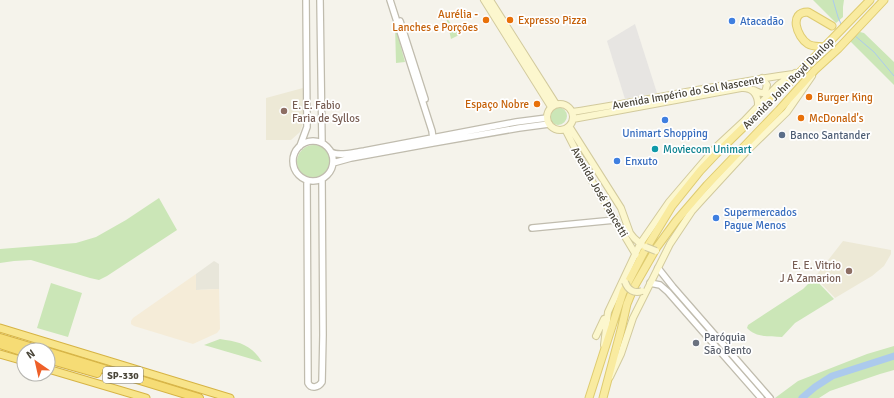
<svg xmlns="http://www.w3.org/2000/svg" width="894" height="398" viewBox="0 0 894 398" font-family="Signika,sans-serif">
<rect width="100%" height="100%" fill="#f5f3eb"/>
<path fill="#e8e6da" d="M 214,261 L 219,264 L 219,289 L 196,290 L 196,274 Z"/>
<path fill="#f5ecd8" d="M 196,274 L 196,290 L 219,289 L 220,329 L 217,333 L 193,344 L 134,326 L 131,324 L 131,321 L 133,318 Z"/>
<path fill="#ede9d6" d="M 303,88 L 303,123 L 300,132 L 291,140 L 266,140 L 266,98 Z
M 843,241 L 891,250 L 891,254 L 884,266 L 872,276 L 835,298 L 815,277 Z"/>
<path fill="#cbe6b7" d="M 813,0 L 844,0 L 843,7 L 843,17 L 836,23 Z
M 446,17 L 459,35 L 451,39 Z
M 395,25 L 405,62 L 396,63 Z
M 860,32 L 864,33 L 894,62 L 894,85 L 850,41 Z
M549 116a9 9 0 1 1 18 0a9 9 0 1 1-18 0Z
M297 162a17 17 0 1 1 34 0a17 17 0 1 1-34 0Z
M 159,198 L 177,230 L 107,276 L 99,280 L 90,278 L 31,260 L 14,261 L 0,263 L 0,249 L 76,243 L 96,237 L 126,220 Z
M 814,278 L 834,299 L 795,323 L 782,337 C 770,336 756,338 747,328 L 748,325 L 803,289 Z
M 51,283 L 82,293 L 68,337 L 37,328 Z
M 220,339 C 239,342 251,344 262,362 L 204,345 Z
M 894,346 L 894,370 L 880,374 L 830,391 L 819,398 L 775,398 L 798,381 L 867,354 Z"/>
<path fill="#e7e5e2" d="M 635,24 L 657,93 L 625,99 L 607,41 Z"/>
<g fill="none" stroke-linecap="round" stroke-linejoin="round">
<path stroke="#accaed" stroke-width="1" d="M 833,0 L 838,17 L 841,24
M 854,35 L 874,52 L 894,76"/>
<path stroke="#accaed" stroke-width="7" d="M 802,398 L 815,387 L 832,376 L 894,356"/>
<g stroke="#c0bcae" stroke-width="8">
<path id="tertiary" d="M 320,0 L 322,143
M 390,0 L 432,131 L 433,139
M 400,21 L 425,99
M293 161a20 20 0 1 1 40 0a20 20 0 1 1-40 0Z
M 300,146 L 307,127 L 306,0
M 331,152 C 339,157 354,152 364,151 L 516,122 L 547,118
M 333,163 L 351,158 L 433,143 L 519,128 L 549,124
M 307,181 L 308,383 C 311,389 318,388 322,382 L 323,335 L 322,180
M 532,228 L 615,220
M 658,268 L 673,287 L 770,398
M 650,283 L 660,285 L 668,292 L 761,398"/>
</g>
<g stroke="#d2ca9d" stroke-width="8">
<path id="secondary" d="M 484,0 L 551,107
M 490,0 L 556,104
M 753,90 C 757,91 761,95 765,92 L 767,85 L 762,78
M547 117a13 13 0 1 1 26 0a13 13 0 1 1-26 0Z
M 572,112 C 646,101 719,84 793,74
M 573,119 L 741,88 C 752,87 758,94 758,105
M 569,126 L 621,208 L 630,233 L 634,238 L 643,246
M 565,129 L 590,178 L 636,255
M 596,336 L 604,319
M 604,345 L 608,312 L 640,244 L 669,202 L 716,147 L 744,121 L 778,85 L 795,73
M 610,377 L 621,354 L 633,318 L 670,244 L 692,211 L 701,201 L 747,151 L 787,112 L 812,76"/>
</g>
<g stroke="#decb70" stroke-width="9">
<path id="primary" d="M 824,47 C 819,46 813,47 808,44 C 797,37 788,12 808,12 L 832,26
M 589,398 L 623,292 L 644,252 L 672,206 L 700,171 L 716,154 L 802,70 L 870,0
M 603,398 L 621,330 L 627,304 L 634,287 L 657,247 L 676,221 L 707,185 L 779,110 L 815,70 L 838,49 L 884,0"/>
</g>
<g stroke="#d6b344" stroke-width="9">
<path id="trunk" d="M 0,328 L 230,398
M 0,354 L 24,361
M 48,369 L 146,398"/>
</g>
<g stroke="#d6b344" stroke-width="10">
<path id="motorway" d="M 0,338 L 40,350
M 0,344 L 24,352
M 48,352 L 199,398
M 48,359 L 97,373"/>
</g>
<use href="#tertiary" stroke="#fff" stroke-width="5.5"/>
<use href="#secondary" stroke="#fcf7ce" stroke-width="6"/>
<use href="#primary" stroke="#f9eba0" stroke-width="7"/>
<use href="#trunk" stroke="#f8e48a" stroke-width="7"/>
<use href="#motorway" stroke="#f6dc75" stroke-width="8"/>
<g stroke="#d2ca9d" stroke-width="8" stroke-linecap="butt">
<path id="secondary-bridge" d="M 646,247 L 656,251
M 625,282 C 628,290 634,294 642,291"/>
</g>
<use href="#secondary-bridge" stroke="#fcf7ce" stroke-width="6"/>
</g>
<g fill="#e8710a" stroke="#fff" stroke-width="1.5">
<circle cx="486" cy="20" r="4"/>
<circle cx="510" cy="20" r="4"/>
<circle cx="809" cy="97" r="4"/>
<circle cx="537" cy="104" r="4"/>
<circle cx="801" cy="118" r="4"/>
</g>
<g fill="#3f7fe0" stroke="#fff" stroke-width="1.5">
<circle cx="732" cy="21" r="4"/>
<circle cx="665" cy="120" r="4"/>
<circle cx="617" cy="161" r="4"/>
<circle cx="716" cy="218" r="4"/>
</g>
<g fill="#8d6e63" stroke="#fff" stroke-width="1.5">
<circle cx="284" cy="111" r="4"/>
<circle cx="849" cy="271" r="4"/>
</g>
<circle fill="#5c6f8a" stroke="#fff" stroke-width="1.5" cx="782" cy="135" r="4"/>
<circle fill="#0f9aa8" stroke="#fff" stroke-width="1.5" cx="655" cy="149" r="4"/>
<circle fill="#6b7280" stroke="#fff" stroke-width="1.5" cx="696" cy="343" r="4"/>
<g text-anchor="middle" stroke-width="3.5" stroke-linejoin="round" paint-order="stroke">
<rect fill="#fff" stroke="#807d74" stroke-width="1" x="103" y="367" width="40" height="16" rx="3"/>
<g font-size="10" font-weight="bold" fill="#494539">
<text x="123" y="379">SP-330</text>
</g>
<g font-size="11" fill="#c56008" stroke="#fff" text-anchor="start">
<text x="478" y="18" text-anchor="end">Aurélia -<tspan x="478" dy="13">Lanches e Porções</tspan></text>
<text x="518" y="24">Expresso Pizza</text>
<text x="817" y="101">Burger King</text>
<text x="529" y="108" text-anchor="end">Espaço Nobre</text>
<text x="809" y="122">McDonald's</text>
</g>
<g font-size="11" fill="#366cbe" stroke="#fff" text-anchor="start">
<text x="740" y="25">Atacadão</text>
<text x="665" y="137" text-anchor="middle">Unimart Shopping</text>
<text x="625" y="165">Enxuto</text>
<text x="724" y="216">Supermercados<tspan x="724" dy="13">Pague Menos</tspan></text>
</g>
<g font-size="11" fill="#494539" stroke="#fff">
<text transform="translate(788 83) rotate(-45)" y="4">Avenida John Boyd Dunlop</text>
<text transform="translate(688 92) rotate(-10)" y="4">Avenida Império do Sol Nascente</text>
<text transform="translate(600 192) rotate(60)" y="4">Avenida José Pancetti</text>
</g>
<g font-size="11" fill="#785e54" stroke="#fff" text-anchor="start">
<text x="292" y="109">E. E. Fabio<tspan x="292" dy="13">Faria de Syllos</tspan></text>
<text x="841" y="269" text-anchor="end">E. E. Vitrio<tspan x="841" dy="13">J A Zamarion</tspan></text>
</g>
<g font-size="11" fill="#4e5e75" stroke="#fff" text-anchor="start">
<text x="790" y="139">Banco Santander</text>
</g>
<g font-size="11" fill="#0d838f" stroke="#fff" text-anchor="start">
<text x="663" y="153">Moviecom Unimart</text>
</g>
<g font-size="11" fill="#5b616d" stroke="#fff" text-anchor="start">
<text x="704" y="341">Paróquia<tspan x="704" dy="13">São Bento</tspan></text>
</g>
</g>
<g transform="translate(36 362) rotate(326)"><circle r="19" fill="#ffffff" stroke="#b6b5b0"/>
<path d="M0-3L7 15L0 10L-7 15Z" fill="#ee6029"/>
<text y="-6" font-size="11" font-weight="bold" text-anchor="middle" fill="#494539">N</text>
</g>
</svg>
